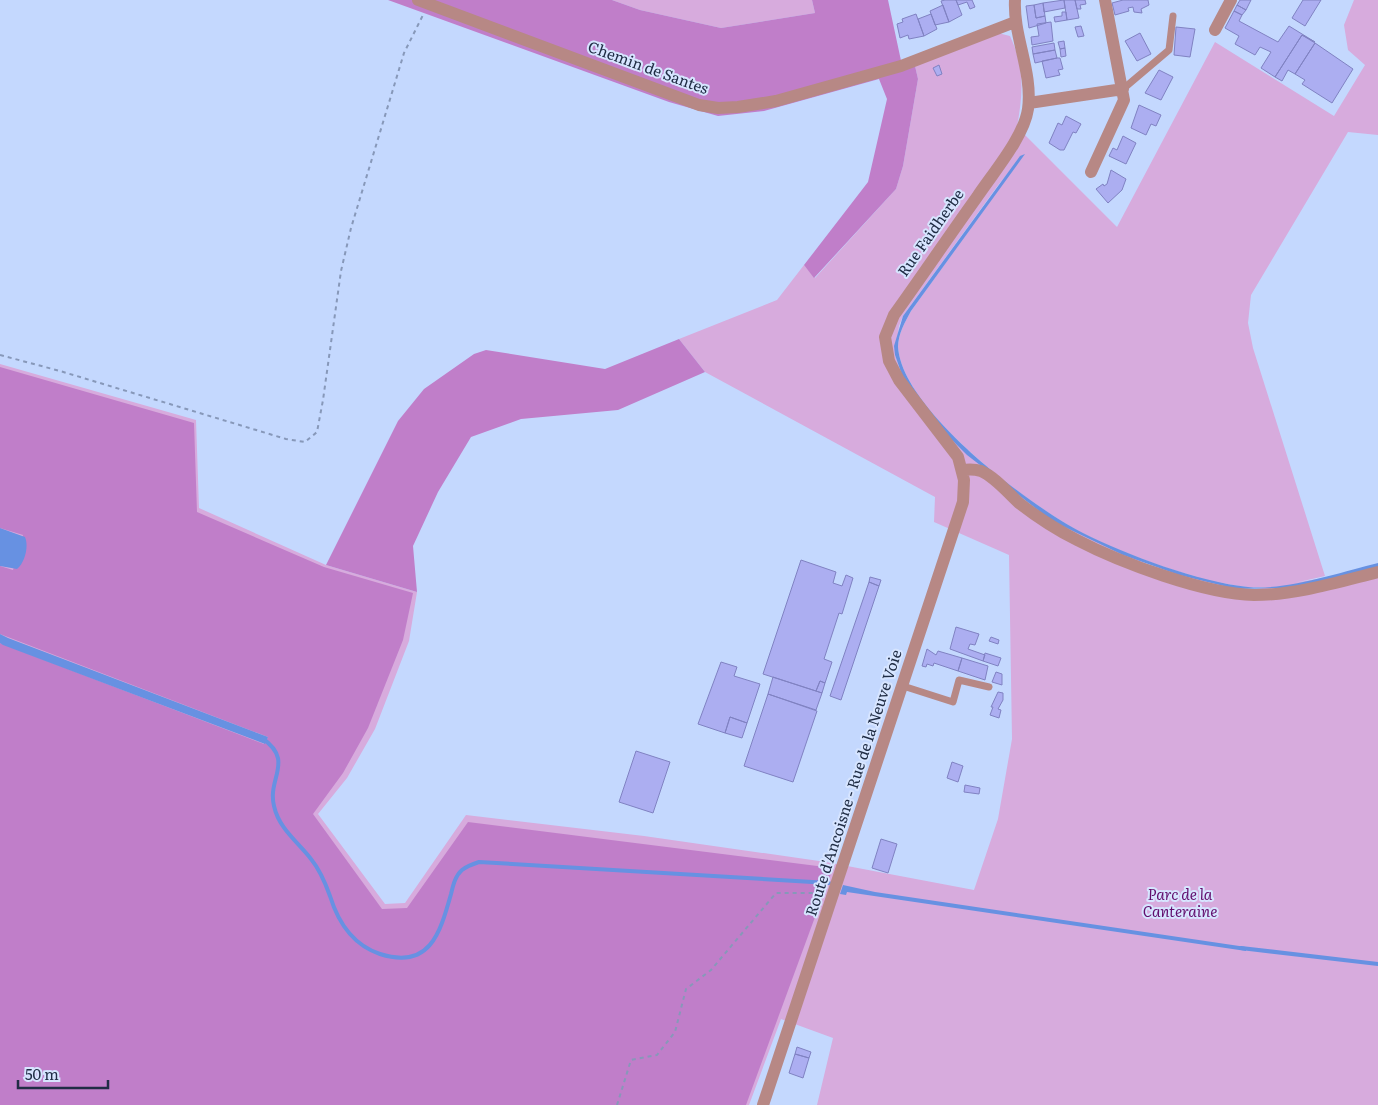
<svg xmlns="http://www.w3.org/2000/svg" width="1378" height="1105" viewBox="0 0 1378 1105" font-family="Literata,serif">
<rect width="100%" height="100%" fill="#c4d8fe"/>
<path fill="#d7abdd" d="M 612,0 L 812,0 L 815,13 L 721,28 L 640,10 Z
M 1354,0 L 1378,0 L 1378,135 L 1348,132 L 1251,295 L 1248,323 L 1253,348 L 1325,576 C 1301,581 1272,590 1247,587 C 1197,581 1127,556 1082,533 C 1029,505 902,410 898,347 C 898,334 905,322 911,311 L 1024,154 L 999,184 L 903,316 L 899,326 L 895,355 L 902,375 L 926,409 L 983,468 L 1052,521 L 1149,565 L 1250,590 L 1378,569 L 1378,1105 L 817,1105 L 833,1038 L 781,1019 L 749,1105 L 0,1105 L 0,364 L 196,420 L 199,508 L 326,565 L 417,592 L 409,641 L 375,729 L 347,778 L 318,814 L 385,904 L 405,903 L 466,815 L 644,836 L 826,862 L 974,890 L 998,819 L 1012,739 L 1009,555 L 934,522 L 935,497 L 705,372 L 679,339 L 777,300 L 804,265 L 815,278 L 896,189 L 903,166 L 918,79 L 915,66 L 998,33 L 1010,36 C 1025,68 1023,94 1017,127 L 1117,227 L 1215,42 L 1334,116 L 1365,65 L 1348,50 L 1344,25 Z"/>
<path fill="#c07ec9" d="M 388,0 L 612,0 L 640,10 L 721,28 L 815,13 L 812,0 L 888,0 L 903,70 L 915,66 L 918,79 L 903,166 L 896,189 L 814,278 L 804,265 L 868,182 L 887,99 L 879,79 L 764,111 L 718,116 L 669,102 Z
M 679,339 L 705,372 L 618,410 L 521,419 L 471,437 L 438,492 L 413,546 L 417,592 L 326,565 L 398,421 L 424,389 L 474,354 L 486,350 L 605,369 Z
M 0,367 L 194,423 L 197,512 L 324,567 L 413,593 L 403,640 L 368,728 L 343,773 L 313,814 L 382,909 L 407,908 L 468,822 L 833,868 L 746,1105 L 0,1105 L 0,643 L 264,744 L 268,737 L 0,634 L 0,566 L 13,570 L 23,535 L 0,528 Z"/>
<path fill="#6791e2" d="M 1025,154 L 911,311 C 905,322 898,334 898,347 C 902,410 1030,506 1083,533 C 1127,555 1199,582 1248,587 C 1285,591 1341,572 1378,563 L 1378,569 L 1289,588 L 1236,589 L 1179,575 L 1123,555 L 1052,521 L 967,455 L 945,433 L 902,375 L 895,355 L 894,346 L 903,316 L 1020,156 Z
M 0,528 L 25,537 C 29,546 25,563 17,569 L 0,566 Z
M 0,634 L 8,638 L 268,737 L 265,744 L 3,645 L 0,643 Z
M 843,885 L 875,892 L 1246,947 L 1246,951 L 847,892 L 846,895 L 840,894 Z"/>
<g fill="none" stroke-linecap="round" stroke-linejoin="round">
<path stroke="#6791e2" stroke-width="4" d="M 262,738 C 295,761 267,778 274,806 C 279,829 298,842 311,859 C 320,870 325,882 330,896 C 338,922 353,945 380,954 C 430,970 440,933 451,894 C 453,886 455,876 462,870 C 467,866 473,864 479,862 L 829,883
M 1241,948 L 1378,964"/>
</g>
<path fill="#acaef1" stroke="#8082c2" d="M 945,0 L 956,0 L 962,15 L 949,22 L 941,1 Z
M 956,0 L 972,0 L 975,7 L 970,9 L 967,2 L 958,5 Z
M 1064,0 L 1075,0 L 1079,18 L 1067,20 Z
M 1064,0 L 1065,8 L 1044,12 L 1043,3 Z
M 1075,0 L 1085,0 L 1086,4 L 1080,5 L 1081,9 L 1077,9 Z
M 1123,0 L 1148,0 L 1149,5 L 1141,9 L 1142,13 L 1134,12 L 1133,7 L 1128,8 L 1129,11 L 1115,15 L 1112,3 Z
M 1240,0 L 1251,0 L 1246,10 L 1237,5 Z
M 1303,0 L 1321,0 L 1305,26 L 1292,18 Z
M 1043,3 L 1045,16 L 1036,18 L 1034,5 Z
M 943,5 L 949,22 L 935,25 L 930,11 Z
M 1034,5 L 1036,18 L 1045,16 L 1046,23 L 1029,28 L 1026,6 Z
M 1237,5 L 1246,10 L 1242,15 L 1234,11 Z
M 1234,11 L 1242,15 L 1239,21 L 1278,42 L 1289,26 L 1315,42 L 1302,35 L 1275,77 L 1261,68 L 1271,52 L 1260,47 L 1255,55 L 1235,44 L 1239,36 L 1225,28 Z
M 1062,12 L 1066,12 L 1067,20 L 1055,22 L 1054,17 L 1062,16 Z
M 916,14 L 924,36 L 909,39 L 908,35 L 900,38 L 897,24 L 903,22 L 902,19 Z
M 931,14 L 937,29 L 924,36 L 918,19 Z
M 1051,22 L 1053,41 L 1032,45 L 1031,37 L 1039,36 L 1037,24 Z
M 1081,26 L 1084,36 L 1078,37 L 1075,27 Z
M 1176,27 L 1195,29 L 1190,57 L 1174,55 Z
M 1140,33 L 1151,54 L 1137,61 L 1125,41 Z
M 1302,35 L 1315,43 L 1295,74 L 1288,70 L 1282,81 L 1275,77 Z
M 1064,41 L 1065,48 L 1060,49 L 1058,42 Z
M 1054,43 L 1055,50 L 1033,54 L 1032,47 Z
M 1315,43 L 1353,69 L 1332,103 L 1302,84 L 1305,80 L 1295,74 Z
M 1065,48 L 1066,56 L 1061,57 L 1060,49 Z
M 1055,50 L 1057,58 L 1035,63 L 1033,54 Z
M 1057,58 L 1060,58 L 1063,69 L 1058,70 L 1060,75 L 1046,78 L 1042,61 Z
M 939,65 L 942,74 L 937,76 L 933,68 Z
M 1159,70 L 1173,77 L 1161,100 L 1145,93 Z
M 1139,105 L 1161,115 L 1156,126 L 1151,124 L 1146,135 L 1131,128 Z
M 1066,116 L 1081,124 L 1076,133 L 1073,132 L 1064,150 L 1060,150 L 1049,143 L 1058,123 L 1062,125 Z
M 1123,136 L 1136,143 L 1126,164 L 1109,156 L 1113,148 L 1117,150 Z
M 1111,170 L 1126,179 L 1122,190 L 1108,203 L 1096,189 L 1103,184 L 1104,186 L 1107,184 Z
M 801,560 L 836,572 L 833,583 L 842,586 L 846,575 L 853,578 L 842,614 L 839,613 L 824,659 L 832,662 L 825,683 L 820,681 L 816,691 L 763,674 Z
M 870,577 L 881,580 L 879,586 L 869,582 Z
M 869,582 L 879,586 L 841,700 L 830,696 Z
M 956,627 L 979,634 L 975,645 L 970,644 L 968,649 L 985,655 L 983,661 L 950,649 Z
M 991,637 L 999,640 L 998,644 L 989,641 Z
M 927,649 L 936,655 L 938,651 L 962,658 L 958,671 L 934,663 L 933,666 L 927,664 L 926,667 L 922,666 Z
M 985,653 L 1001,658 L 998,666 L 983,661 Z
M 962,658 L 988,666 L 985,680 L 958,671 Z
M 721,662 L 737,667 L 734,676 L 760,684 L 747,723 L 730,717 L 725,733 L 698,724 Z
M 996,672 L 1002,674 L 1002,685 L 992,682 Z
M 773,677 L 822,693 L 816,710 L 768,694 Z
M 820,681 L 825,683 L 822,693 L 816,691 Z
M 998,692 L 1003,693 L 1003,700 L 998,709 L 1001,710 L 999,718 L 990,715 L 993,707 L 991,707 Z
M 768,694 L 817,711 L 793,782 L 744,766 Z
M 730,717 L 747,723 L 742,738 L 725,733 Z
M 636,751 L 670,762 L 653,813 L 619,802 Z
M 952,762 L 963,766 L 958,782 L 947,778 Z
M 965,785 L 980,788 L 979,794 L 964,792 Z
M 881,839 L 897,844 L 888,873 L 872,868 Z
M 797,1047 L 811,1052 L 809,1058 L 795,1054 Z
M 795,1054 L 809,1058 L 803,1078 L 789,1073 Z"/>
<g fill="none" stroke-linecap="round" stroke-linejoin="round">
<path stroke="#8798b9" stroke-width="2" stroke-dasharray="4 4" stroke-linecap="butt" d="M 0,355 L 60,371 L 286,439 L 305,442 L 317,432 L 323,400 L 341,271 L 351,228 L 404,53 L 423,15
M 617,1105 L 631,1060 L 657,1055 L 675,1032 L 686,989 L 711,970 L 776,893 L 819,893"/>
<path stroke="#b78885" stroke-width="7" d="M 1123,89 L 1169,50 L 1173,16
M 903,686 L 953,702 L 959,680 L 989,687"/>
<path stroke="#b78885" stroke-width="12" d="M 418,0 L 699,105 L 718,108 L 738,107 L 776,101 L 901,66 L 1015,22
M 1215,30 L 1231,0
M 1029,103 L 1123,89
M 1091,172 L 1124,100 L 1105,0
M 962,470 C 969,469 975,469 981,471 C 995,477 1008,493 1019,503 C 1037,517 1057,530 1077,540 C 1121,563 1205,594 1254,595 C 1296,595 1338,582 1378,572
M 763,1105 L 963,502 L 964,480 L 958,457 L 899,380 L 889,361 L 885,337 L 894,315 C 922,276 949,236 977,197 C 993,173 1024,137 1028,109 C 1033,72 1013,36 1015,0"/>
</g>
<g text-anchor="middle" stroke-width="4" stroke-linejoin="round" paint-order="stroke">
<g font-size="15" fill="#202d45" stroke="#d7e5ff">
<text transform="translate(648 68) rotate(20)" y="5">Chemin de Santes</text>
<text transform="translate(931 233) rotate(-55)" y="5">Rue Faidherbe</text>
<text transform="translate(854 783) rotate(-72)" y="5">Route d'Ancoisne - Rue de la Neuve Voie</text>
</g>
<g font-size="15" font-style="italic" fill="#620d6d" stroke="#d7e5ff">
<text x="1180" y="900">Parc de la<tspan x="1180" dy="17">Canteraine</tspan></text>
</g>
</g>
<path d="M18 1080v8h90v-8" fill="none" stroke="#202d45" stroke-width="2.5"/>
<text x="25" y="1080" font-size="15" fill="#202d45" stroke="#d7e5ff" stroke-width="4" paint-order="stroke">50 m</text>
</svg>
